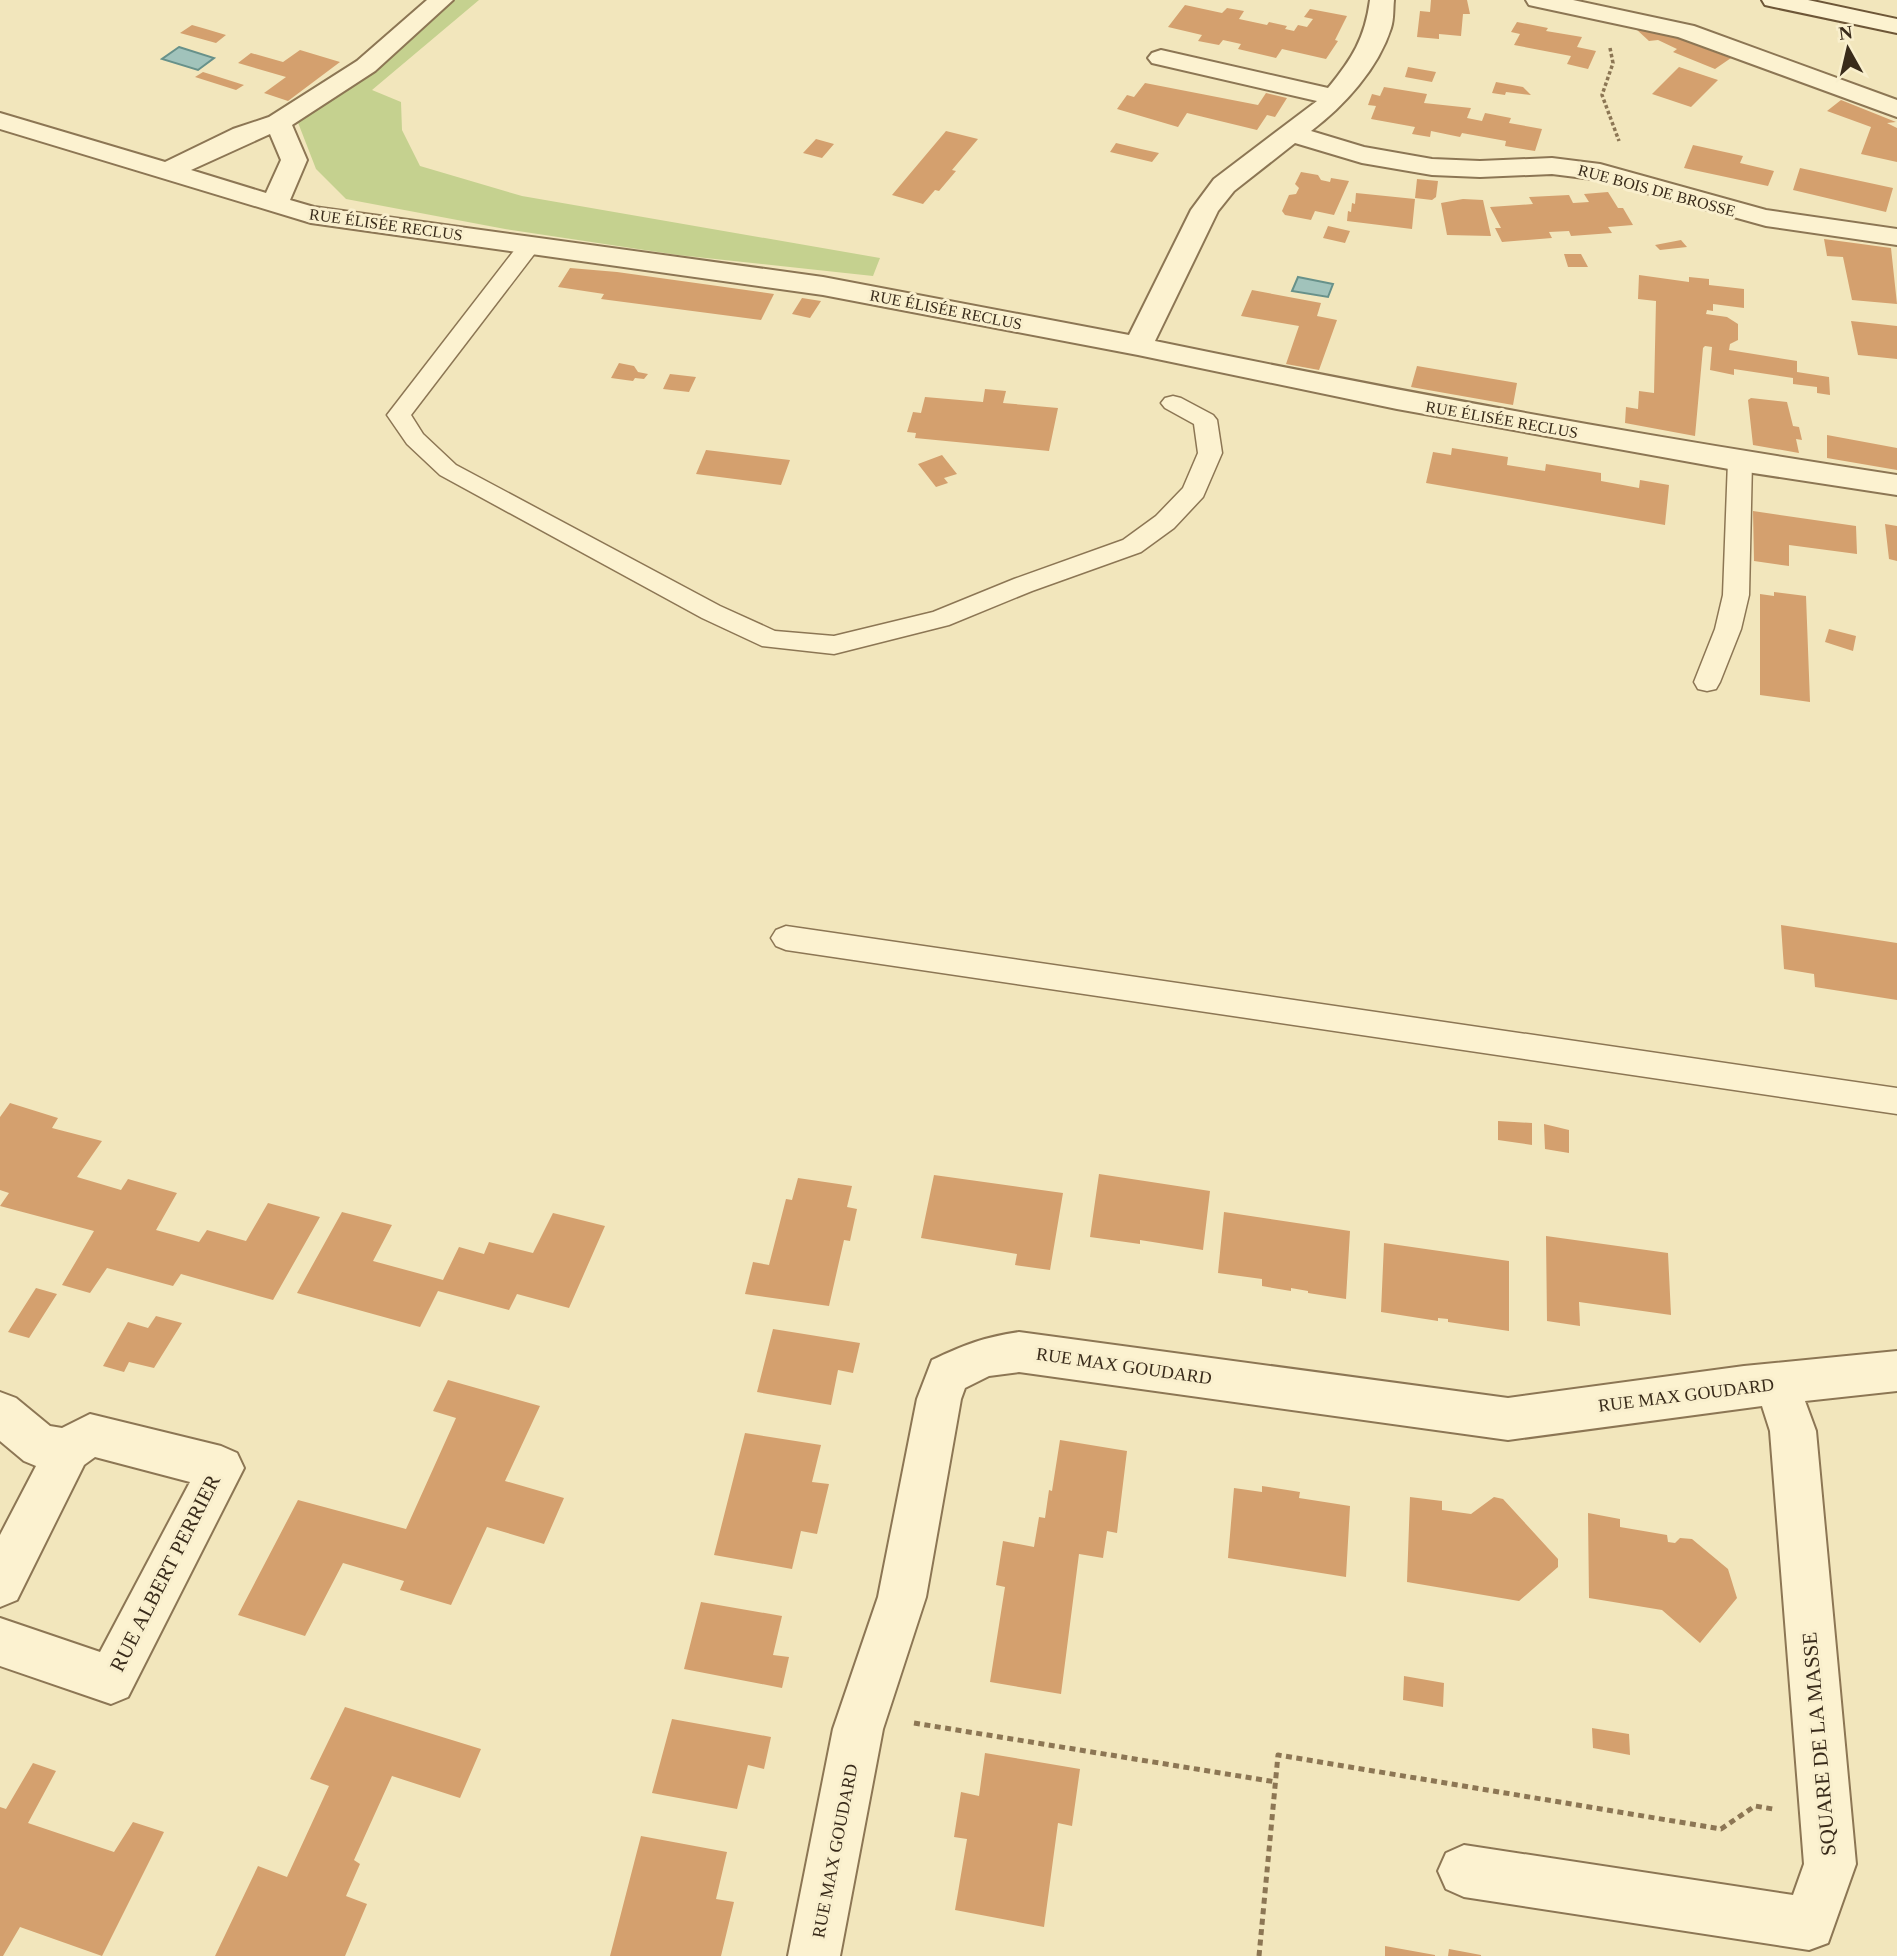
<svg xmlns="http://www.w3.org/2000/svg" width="1897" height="1956" viewBox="0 0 1897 1956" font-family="'Times New Roman',serif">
<rect width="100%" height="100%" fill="#f2e6bc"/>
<path fill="#c5d18f" d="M 452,0 L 479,0 L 372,90 L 401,102 L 402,130 L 420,166 L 522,196 L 880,258 L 873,276 L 678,255 L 505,229 L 346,199 L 316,169 L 297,120 Z"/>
<path fill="#a1c3bb" stroke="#67918a" stroke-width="2" d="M 179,47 L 214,58 L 198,70 L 162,59 Z
M 1298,277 L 1333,284 L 1328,297 L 1292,291 Z"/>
<path fill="#d4a06e" d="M 1431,0 L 1467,0 L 1470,14 L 1463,14 L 1461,36 L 1439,34 L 1439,39 L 1417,37 L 1420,11 L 1430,12 Z
M 1185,5 L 1222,13 L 1227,8 L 1244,11 L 1239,19 L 1267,25 L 1269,22 L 1287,26 L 1285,29 L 1294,31 L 1298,25 L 1307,27 L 1313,19 L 1304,17 L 1310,9 L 1347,16 L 1335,40 L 1338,41 L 1326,59 L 1282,49 L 1276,58 L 1238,49 L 1241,44 L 1223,40 L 1219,45 L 1198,41 L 1202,35 L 1168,27 Z
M 1517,22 L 1548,28 L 1546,31 L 1582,37 L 1577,47 L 1596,51 L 1588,69 L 1567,64 L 1571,56 L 1514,45 L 1520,34 L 1511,32 Z
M 192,25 L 206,29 L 226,35 L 216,43 L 180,33 Z
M 1636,29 L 1674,37 L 1731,58 L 1715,69 L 1673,52 L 1677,49 L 1658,40 L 1649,41 Z
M 300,50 L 340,62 L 288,101 L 264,93 L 286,77 L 238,63 L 251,53 L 283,62 Z
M 1408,67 L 1436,72 L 1432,82 L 1405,77 Z
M 1679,67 L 1718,80 L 1691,107 L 1652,94 Z
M 203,72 L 244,85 L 236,90 L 195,77 Z
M 1496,82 L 1523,87 L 1531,95 L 1506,92 L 1505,95 L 1492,93 Z
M 1145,83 L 1258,105 L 1266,93 L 1287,98 L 1275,117 L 1267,115 L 1257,130 L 1187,113 L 1178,127 L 1117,109 L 1127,95 L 1134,97 Z
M 1384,87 L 1427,94 L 1424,103 L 1471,108 L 1467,118 L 1482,121 L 1485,113 L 1511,118 L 1509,123 L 1542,129 L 1535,151 L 1505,146 L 1506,141 L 1462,133 L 1460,137 L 1431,131 L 1430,137 L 1412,134 L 1415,127 L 1371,119 L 1376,106 L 1368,105 L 1372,94 L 1380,96 Z
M 1841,100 L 1896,122 L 1887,123 L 1897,128 L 1897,162 L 1861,154 L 1871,127 L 1827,111 Z
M 946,131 L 978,139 L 952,170 L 956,171 L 939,191 L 935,190 L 923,204 L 892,195 Z
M 816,139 L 834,144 L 822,158 L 803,153 Z
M 1116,143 L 1141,149 L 1159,153 L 1152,162 L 1110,152 Z
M 1693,145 L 1743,156 L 1740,163 L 1774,171 L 1768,186 L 1684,168 Z
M 1800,168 L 1893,188 L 1886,212 L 1793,190 Z
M 1301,172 L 1318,175 L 1321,180 L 1330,182 L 1331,178 L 1349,181 L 1334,215 L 1315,211 L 1311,220 L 1285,215 L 1282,211 L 1289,195 L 1296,194 L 1299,188 L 1295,184 Z
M 1417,179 L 1438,181 L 1436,197 L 1432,200 L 1415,198 Z
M 1608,192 L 1618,208 L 1623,208 L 1633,225 L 1608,227 L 1612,233 L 1571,236 L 1569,231 L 1549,232 L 1552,238 L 1502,242 L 1495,228 L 1501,228 L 1490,207 L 1533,204 L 1529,197 L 1569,195 L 1573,203 L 1589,202 L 1584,194 Z
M 1356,193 L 1415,199 L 1412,229 L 1347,221 L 1348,211 L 1351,212 L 1352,203 L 1355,204 Z
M 1463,199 L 1483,200 L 1491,236 L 1447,235 L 1441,203 Z
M 1328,226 L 1350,231 L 1345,243 L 1323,238 Z
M 1824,239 L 1891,248 L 1897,304 L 1852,300 L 1843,257 L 1827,256 Z
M 1681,240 L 1687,247 L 1660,250 L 1655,245 Z
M 1564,254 L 1581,254 L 1588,267 L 1568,267 Z
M 570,268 L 617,272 L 774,294 L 761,320 L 601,299 L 604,294 L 558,287 Z
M 1639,275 L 1689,282 L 1689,277 L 1709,279 L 1709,285 L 1744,289 L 1744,308 L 1713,304 L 1713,311 L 1707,310 L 1706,314 L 1727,317 L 1738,324 L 1738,340 L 1730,344 L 1729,350 L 1797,361 L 1797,372 L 1829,377 L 1830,395 L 1817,393 L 1817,387 L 1793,384 L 1793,378 L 1734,369 L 1734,375 L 1710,370 L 1712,347 L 1705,346 L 1703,348 L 1695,436 L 1625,423 L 1626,407 L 1638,409 L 1639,391 L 1654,393 L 1656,301 L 1638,299 Z
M 1252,290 L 1321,303 L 1317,316 L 1337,320 L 1319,370 L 1286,364 L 1299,326 L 1241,316 Z
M 802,298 L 821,301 L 810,318 L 792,314 Z
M 1851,321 L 1897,326 L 1897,359 L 1858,355 Z
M 619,363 L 634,366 L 638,372 L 648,374 L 644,379 L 635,378 L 633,381 L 611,378 Z
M 1417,366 L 1517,383 L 1513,405 L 1411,387 Z
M 670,374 L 696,377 L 689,392 L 663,389 Z
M 985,389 L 1006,391 L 1003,403 L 1058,408 L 1049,451 L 915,438 L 916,433 L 907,432 L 913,412 L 921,413 L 925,397 L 983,402 Z
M 1751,398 L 1787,402 L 1793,426 L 1799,427 L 1802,440 L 1796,439 L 1799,453 L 1753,445 L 1748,400 Z
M 1827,435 L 1897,448 L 1897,470 L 1827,458 Z
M 1452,448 L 1508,457 L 1507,465 L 1545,471 L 1546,464 L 1601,473 L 1601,481 L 1639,488 L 1640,480 L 1669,485 L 1665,525 L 1426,483 L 1433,452 L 1451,455 Z
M 706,450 L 790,460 L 781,485 L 696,474 Z
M 942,455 L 957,474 L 944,478 L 948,483 L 936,487 L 918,464 Z
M 1753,511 L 1856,526 L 1857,554 L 1789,545 L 1789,566 L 1754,561 Z
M 1885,524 L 1897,526 L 1897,561 L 1889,559 Z
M 1774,592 L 1806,596 L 1810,702 L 1760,695 L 1760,594 L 1774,596 Z
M 1829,629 L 1856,636 L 1853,651 L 1825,642 Z
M 1781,925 L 1897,943 L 1897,1000 L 1815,987 L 1814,974 L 1784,969 Z
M 10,1103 L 58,1118 L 52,1128 L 102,1141 L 77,1177 L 121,1190 L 128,1179 L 177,1193 L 156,1230 L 199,1242 L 207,1230 L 246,1241 L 268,1203 L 320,1217 L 273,1300 L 181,1274 L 173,1286 L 107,1268 L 90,1293 L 62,1285 L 94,1231 L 0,1206 L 9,1193 L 0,1190 L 0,1117 Z
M 1498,1121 L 1532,1123 L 1532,1145 L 1498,1140 Z
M 1544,1124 L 1569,1130 L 1569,1153 L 1545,1149 Z
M 1099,1174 L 1210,1191 L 1203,1250 L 1140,1240 L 1140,1244 L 1090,1237 Z
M 934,1175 L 1063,1193 L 1050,1270 L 1015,1265 L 1017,1254 L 921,1238 Z
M 798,1178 L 852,1186 L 847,1207 L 857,1209 L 850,1241 L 844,1240 L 829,1306 L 745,1294 L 753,1262 L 769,1265 L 786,1199 L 792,1200 Z
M 342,1212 L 392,1225 L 373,1261 L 443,1280 L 459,1247 L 484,1254 L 489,1242 L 533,1253 L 553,1213 L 605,1226 L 569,1308 L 517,1294 L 509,1310 L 438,1291 L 420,1327 L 297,1293 Z
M 1224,1212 L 1350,1231 L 1346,1299 L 1308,1293 L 1308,1291 L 1291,1288 L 1291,1291 L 1262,1286 L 1262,1279 L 1218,1273 Z
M 1546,1236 L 1668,1253 L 1671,1315 L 1579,1302 L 1580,1326 L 1547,1321 Z
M 1384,1243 L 1509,1261 L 1509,1331 L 1448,1322 L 1448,1319 L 1438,1318 L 1438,1321 L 1381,1312 Z
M 36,1288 L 57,1294 L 29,1338 L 8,1332 Z
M 156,1316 L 182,1323 L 154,1368 L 129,1362 L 124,1372 L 103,1366 L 128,1322 L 148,1328 Z
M 773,1329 L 860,1343 L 853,1373 L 838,1370 L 831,1405 L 757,1392 Z
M 448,1380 L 540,1406 L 505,1481 L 564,1498 L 544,1544 L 487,1527 L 451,1605 L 400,1590 L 404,1581 L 343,1563 L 305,1636 L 238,1615 L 298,1500 L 406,1529 L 456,1418 L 433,1411 Z
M 745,1433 L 821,1445 L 812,1482 L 829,1484 L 817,1534 L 801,1531 L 792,1569 L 714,1555 Z
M 1060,1440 L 1127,1451 L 1117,1533 L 1107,1531 L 1103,1558 L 1079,1554 L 1061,1694 L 990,1682 L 1005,1587 L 996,1585 L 1003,1541 L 1034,1547 L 1039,1517 L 1045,1518 L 1049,1490 L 1052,1491 Z
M 1262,1486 L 1300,1492 L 1299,1498 L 1350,1506 L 1346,1577 L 1228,1558 L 1234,1488 L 1262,1492 Z
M 1410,1497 L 1442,1501 L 1442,1510 L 1471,1514 L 1494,1497 L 1503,1499 L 1558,1559 L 1558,1567 L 1519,1601 L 1407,1582 Z
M 1588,1513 L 1620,1519 L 1620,1527 L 1667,1535 L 1668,1542 L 1675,1543 L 1680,1538 L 1692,1539 L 1728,1569 L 1737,1598 L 1700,1643 L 1662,1610 L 1589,1598 Z
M 701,1602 L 782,1616 L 773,1655 L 789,1657 L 782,1688 L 684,1669 Z
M 1404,1676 L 1444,1683 L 1443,1707 L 1403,1700 Z
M 345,1707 L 481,1749 L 460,1798 L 392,1776 L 354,1860 L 360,1864 L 346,1896 L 367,1904 L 345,1956 L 215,1956 L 258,1866 L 287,1877 L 329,1786 L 310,1779 Z
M 672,1719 L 771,1737 L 764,1769 L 748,1765 L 737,1809 L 652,1793 Z
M 1592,1728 L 1629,1734 L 1630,1755 L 1593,1748 Z
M 985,1753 L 1080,1769 L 1072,1826 L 1058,1823 L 1044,1927 L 955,1910 L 967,1839 L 954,1837 L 961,1792 L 979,1796 Z
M 33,1763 L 56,1771 L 28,1823 L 114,1852 L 133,1822 L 164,1832 L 102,1956 L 20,1927 L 3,1956 L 0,1956 L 0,1807 L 6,1809 Z
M 641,1836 L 727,1852 L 716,1899 L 734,1902 L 721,1956 L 610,1956 Z
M 1385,1946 L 1435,1955 L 1435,1956 L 1385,1956 Z
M 1449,1949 L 1481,1955 L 1481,1956 L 1448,1956 Z"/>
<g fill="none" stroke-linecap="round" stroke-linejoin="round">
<g stroke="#8c7654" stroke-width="3">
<path id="lane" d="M 531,238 L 539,239 L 542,244 L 411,415 L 423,434 L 456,465 L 720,606 L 775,631 L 834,636 L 933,612 L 1014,579 L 1123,540 L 1156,516 L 1183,488 L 1198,453 L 1194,424 L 1165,408 L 1161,403 L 1165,398 L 1173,396 L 1181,398 L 1213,415 L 1217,420 L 1222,453 L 1203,497 L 1174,528 L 1141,552 L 1032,591 L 949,625 L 834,654 L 762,646 L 702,618 L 440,475 L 407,444 L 387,415 L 523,239 Z
M 1740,453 L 1748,456 L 1752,461 L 1749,595 L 1741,629 L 1720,682 L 1716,689 L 1707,691 L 1698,689 L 1694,682 L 1715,629 L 1723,595 L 1728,461 L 1732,456 Z
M 786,926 L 1897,1088 L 1897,1114 L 786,950 L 776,946 L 771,938 L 776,930 Z"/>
</g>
<g stroke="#8c7654" stroke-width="4">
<path id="street" d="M 427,0 L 453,0 L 375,71 L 292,125 L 307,160 L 290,200 L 314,207 L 823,277 L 1129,335 L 1191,210 L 1214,179 L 1317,101 L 1152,63 L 1148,58 L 1152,53 L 1161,50 L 1328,88 C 1352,59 1365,38 1370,0 L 1394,0 C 1393,9 1394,19 1391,28 C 1378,69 1344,106 1311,131 L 1364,147 L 1432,159 L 1480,161 L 1552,158 L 1600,164 L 1766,210 L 1897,229 L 1897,245 L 1766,226 L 1600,180 L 1552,174 L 1480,177 L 1432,175 L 1362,163 L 1295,143 L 1234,191 L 1218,211 L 1155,341 C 1401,392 1648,437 1897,475 L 1897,495 L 1740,471 L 1397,409 L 1138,355 L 823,295 L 311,223 L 0,129 L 0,113 L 165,162 L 233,129 L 269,117 L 357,61 ZM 270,134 L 281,160 L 266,193 L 191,170 Z
M 1526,0 L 1573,0 L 1694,26 L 1897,100 L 1897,117 L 1678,37 L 1538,7 L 1529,5 Z
M 1019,1332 L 1508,1398 L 1744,1366 L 1897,1351 L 1897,1391 L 1805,1401 L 1816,1431 L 1856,1864 L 1828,1943 L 1809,1950 L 1464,1897 L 1446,1889 L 1438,1871 L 1446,1853 L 1464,1845 L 1793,1895 L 1804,1864 L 1770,1431 L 1762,1406 L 1508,1440 L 1019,1372 L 989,1376 L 965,1388 L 961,1399 L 926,1597 L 883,1729 L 840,1956 L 788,1956 L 833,1729 L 878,1597 L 917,1399 L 932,1360 C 964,1345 984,1337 1019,1332 Z
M 0,1392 L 16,1398 L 50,1426 L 62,1428 L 90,1414 L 221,1446 L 237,1453 L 244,1468 L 128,1697 L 111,1704 L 0,1666 L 0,1618 L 100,1652 L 190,1482 L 95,1457 L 84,1465 L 17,1600 L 0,1607 L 0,1535 L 36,1466 L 24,1461 L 0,1441 Z"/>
</g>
<g stroke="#6d5637" stroke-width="4">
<path id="secondary" d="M 1762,0 L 1808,0 L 1897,19 L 1897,33 L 1774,7 L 1765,5 Z"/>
</g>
<path stroke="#8c7654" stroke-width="3.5" stroke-dasharray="3.5 2.5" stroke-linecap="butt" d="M 1610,48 L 1613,63 L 1602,95 L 1619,141"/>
<path stroke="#8c7654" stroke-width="5" stroke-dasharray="6 4.5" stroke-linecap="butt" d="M 914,1723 L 1276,1782
M 1259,1956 L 1278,1755 L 1721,1829 L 1755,1806 L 1773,1809"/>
<use href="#lane" fill="#fcf2d0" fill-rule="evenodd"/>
<use href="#street" fill="#fcf2d0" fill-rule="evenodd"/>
<use href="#secondary" fill="#fcf2d0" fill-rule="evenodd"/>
</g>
<g text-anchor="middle" stroke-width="6" stroke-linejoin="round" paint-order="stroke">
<g font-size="16" fill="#392b1a" stroke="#f9efcd">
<text transform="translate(1657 190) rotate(15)" y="6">RUE BOIS DE BROSSE</text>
<text transform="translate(386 224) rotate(8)" y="6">RUE ÉLISÉE RECLUS</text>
<text transform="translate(946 309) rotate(11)" y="6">RUE ÉLISÉE RECLUS</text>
<text transform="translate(1502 419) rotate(10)" y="6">RUE ÉLISÉE RECLUS</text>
</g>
<g font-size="18" fill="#392b1a" stroke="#f9efcd">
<text transform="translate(1124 1366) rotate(8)" y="6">RUE MAX GOUDARD</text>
<text transform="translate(1686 1395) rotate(-7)" y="6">RUE MAX GOUDARD</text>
<text transform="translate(835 1851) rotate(-79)" y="6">RUE MAX GOUDARD</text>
</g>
<g font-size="21" fill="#392b1a" stroke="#f9efcd">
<text transform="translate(165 1573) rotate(-63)" y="7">RUE ALBERT PERRIER</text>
<text transform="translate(1819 1744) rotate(-95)" y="7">SQUARE DE LA MASSE</text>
</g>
</g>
<g transform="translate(1848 49) rotate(352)" stroke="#f9efcd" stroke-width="5" paint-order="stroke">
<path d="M0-5L12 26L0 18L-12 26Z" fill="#392b1a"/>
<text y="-10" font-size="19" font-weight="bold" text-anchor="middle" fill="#392b1a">N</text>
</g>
</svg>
